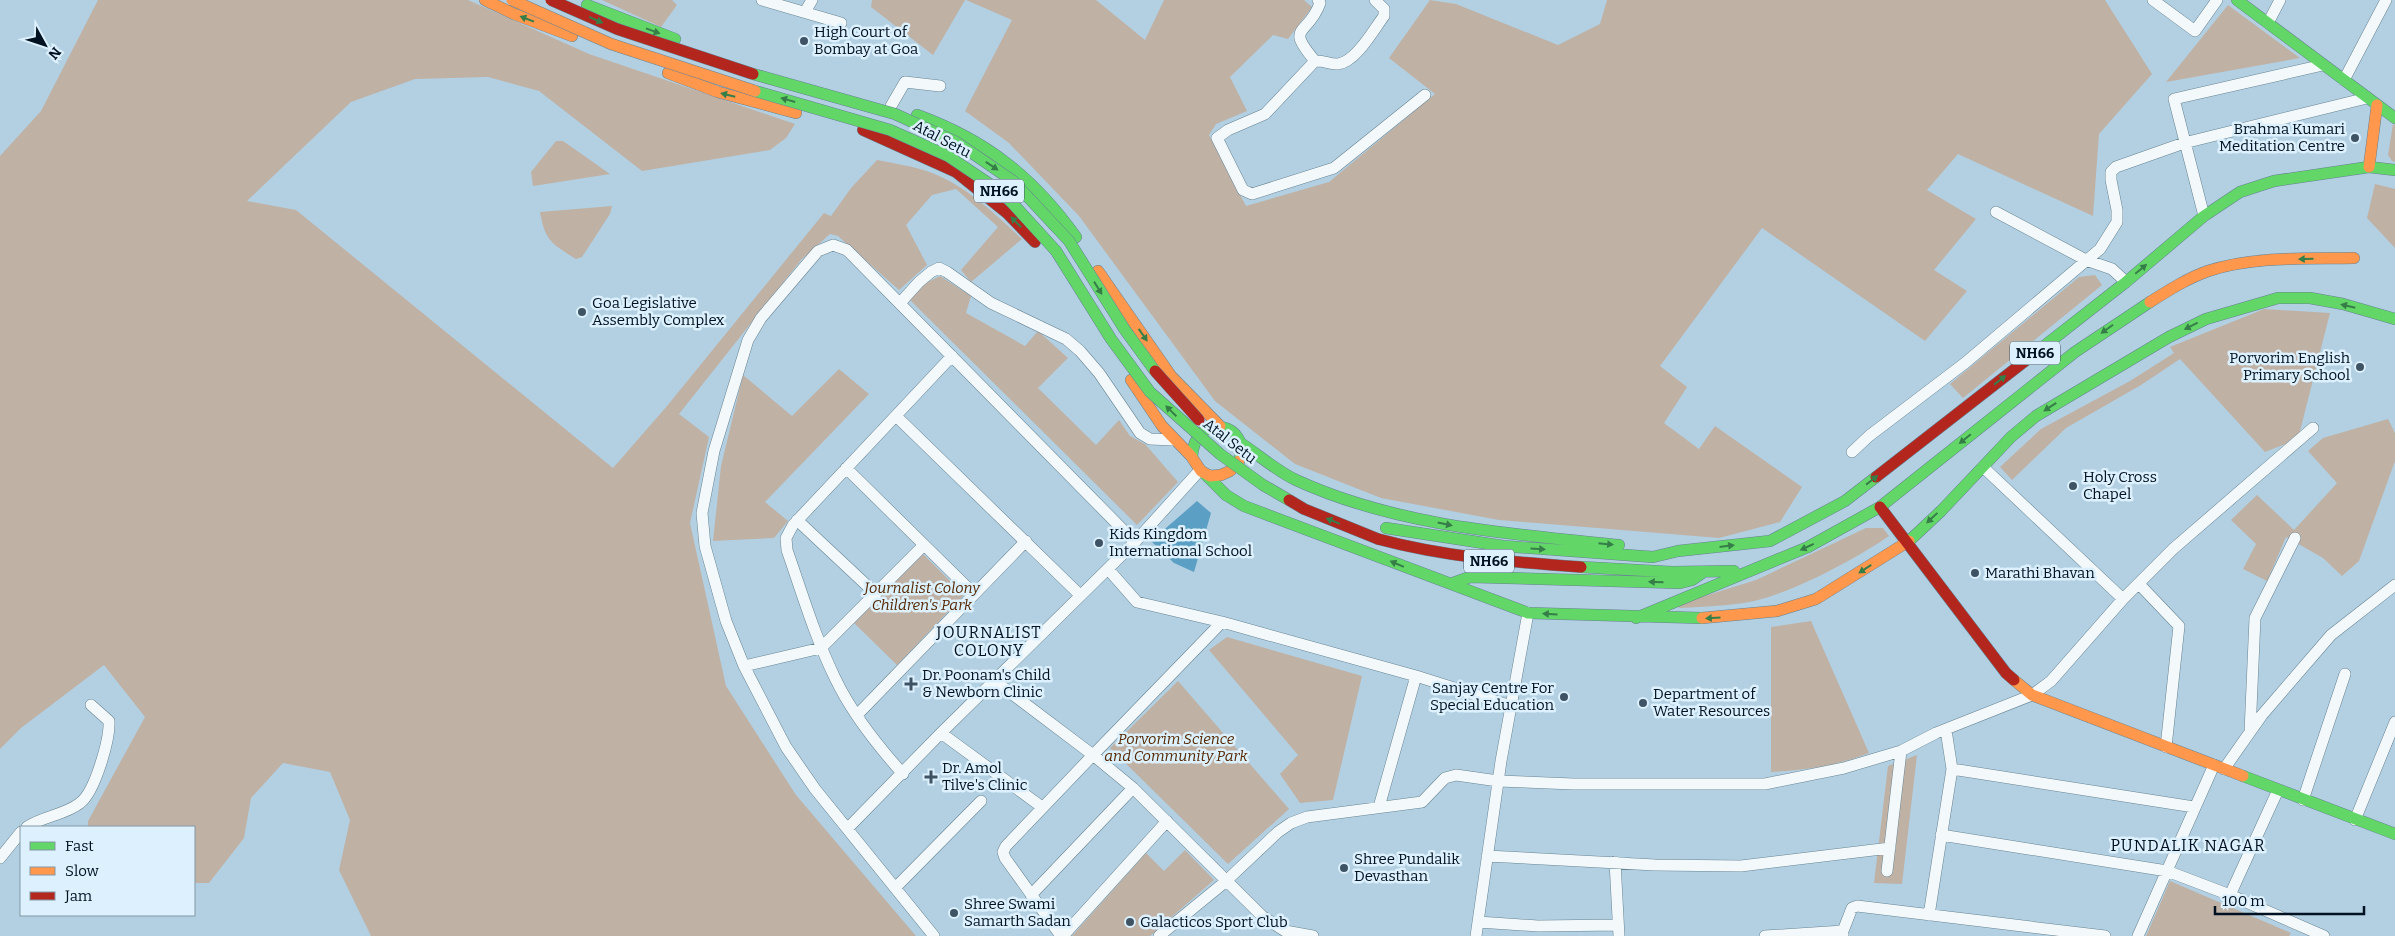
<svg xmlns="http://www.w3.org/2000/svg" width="2395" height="936" viewBox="0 0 2395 936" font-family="Bitter,serif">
<rect width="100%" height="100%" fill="#b2d0e2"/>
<path fill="#c0b1a5" d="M 98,0 L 468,0 L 589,54 L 795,124 L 786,138 L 770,150 L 642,171 L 539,91 L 488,77 L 415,79 L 351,102 L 247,201 L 296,210 L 613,468 L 667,406 L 824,213 L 831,216 L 851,188 L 877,160 C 891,163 906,165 920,169 C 960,180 992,211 1022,239 L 971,282 L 961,270 L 998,227 L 956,189 L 932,195 L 906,225 L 927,265 L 899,290 L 838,236 L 830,234 L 801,260 L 679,414 L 709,437 L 690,523 L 726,686 L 796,795 L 916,936 L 371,936 L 339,870 L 350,820 L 330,772 L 283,763 L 251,798 L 244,838 L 209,883 L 194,883 L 194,827 L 88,827 L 88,821 L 145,717 L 104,665 L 21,728 L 0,749 L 0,156 L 41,111 Z
M 602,0 L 672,0 L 677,5 L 661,27 Z
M 872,0 L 965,0 L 933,55 L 871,7 Z
M 966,0 L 1096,0 L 1145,40 L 1164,0 L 1304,0 L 1312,7 L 1288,39 L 1273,35 L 1230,77 L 1247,111 L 1216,124 L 1209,135 L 1246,206 L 1329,182 L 1435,94 L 1389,58 L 1430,0 L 1456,4 L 1558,45 L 1600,24 L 1607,0 L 2105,0 L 2152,74 L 2099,134 L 2093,216 L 1958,154 L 1927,190 L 1976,219 L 1934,270 L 1967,291 L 1925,341 L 1762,228 L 1660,366 L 1687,387 L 1664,423 L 1699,449 L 1715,426 L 1802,487 L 1780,522 L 1719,538 L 1499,520 L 1381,498 L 1295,464 L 1215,401 L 1079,216 L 1009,143 L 965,111 L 1012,20 Z
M 2228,5 L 2300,58 L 2166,82 Z
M 2393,124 L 2395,125 L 2395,162 L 2392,161 L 2388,155 Z
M 556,141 L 563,141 L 610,174 L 533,186 L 531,172 Z
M 2375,184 L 2395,189 L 2395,248 L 2367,218 Z
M 612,206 L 610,214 L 582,257 L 576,259 C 552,244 545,241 540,212 Z
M 2095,275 L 2102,285 L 1963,398 L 1950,384 L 2079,277 Z
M 940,276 L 971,296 L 966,313 L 1025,346 L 1038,331 L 1068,358 L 1038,388 L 1096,445 L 1119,420 L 1130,436 L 1145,444 L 1178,482 L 1137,525 L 910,300 L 926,283 Z
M 2264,309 L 2330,313 L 2298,439 L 2265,452 L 2180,359 L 2141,385 L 2066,428 L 2012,480 L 2000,467 L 2041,429 L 2130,381 L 2174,353 L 2170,347 Z
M 839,369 L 869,394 L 765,502 L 788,521 L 774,538 L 713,541 L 721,466 L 743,375 L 792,416 Z
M 2388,419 L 2395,433 L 2395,461 L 2359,561 L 2342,576 L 2323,558 L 2286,537 L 2267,581 L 2243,569 L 2256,544 L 2231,520 L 2257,495 L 2294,530 L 2337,483 L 2308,451 L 2323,438 Z
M 1866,528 L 1883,528 L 1889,536 C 1856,559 1783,598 1744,603 C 1722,606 1700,607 1679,608 L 1679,604 L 1756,580 Z
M 923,554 L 964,595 L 897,665 L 854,623 Z
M 1811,621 L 1869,753 C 1837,766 1805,770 1771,772 L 1771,627 Z
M 1227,637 L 1362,676 L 1333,800 L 1300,803 L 1280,774 L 1298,755 L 1209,650 Z
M 1178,681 L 1289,809 L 1228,864 L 1110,748 Z
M 1917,755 L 1902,884 L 1874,883 L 1888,766 Z
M 1185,850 L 1214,880 L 1150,936 L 1072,936 L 1146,853 L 1164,871 Z
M 2170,881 L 2291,933 L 2289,936 L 2146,936 Z"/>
<path fill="#5b9fc5" d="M 1197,501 L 1211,513 L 1194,572 L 1174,563 L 1151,541 Z"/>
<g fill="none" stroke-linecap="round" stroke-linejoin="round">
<g stroke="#678493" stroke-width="12">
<path id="street" d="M 762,0 L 841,23
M 1375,0 L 1384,9 L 1384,16 C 1374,29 1356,62 1338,64 C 1330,65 1324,60 1315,61 L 1265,114 L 1228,130 L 1217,138 L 1243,190 L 1252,194 L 1334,168 L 1425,95
M 2153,0 L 2195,31 L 2217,0
M 805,12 L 812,0
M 2268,23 L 2280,0
M 1315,61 C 1284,24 1308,37 1320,3 L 1318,0
M 2344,80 L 2386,0
M 891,106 L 905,82 L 940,86
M 1996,212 L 2086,260 L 2112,269 L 2126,282
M 2204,216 L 2174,99 L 2323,65
M 900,303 L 919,282 L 931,272 L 939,268 L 947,272 L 991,303 L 1066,339 L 1080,351 L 1099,373 L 1140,433 L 1150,439 L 1173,440
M 896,416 L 1080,595
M 1852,452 L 1869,436 L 1965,363 L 2100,249 L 2117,222 L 2117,210 L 2111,180 L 2111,172 L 2116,167 L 2184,143 L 2367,98
M 1983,467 L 2123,599
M 846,468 L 974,594
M 797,520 L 876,594
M 1108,569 L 1137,602 L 1222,622 L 1416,676
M 2139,584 L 2179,626 L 2166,747
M 744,666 L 821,648 L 924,545
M 995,681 L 1093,755 L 1222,622
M 857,715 L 1026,541
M 2250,732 L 2255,618 L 2295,538
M 941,733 L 1042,807
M 1952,769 L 2194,807
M 2224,769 L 2262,715 L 2331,635 L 2395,585
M 903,774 C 877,745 852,714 835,678 C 815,637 802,593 787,550 L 786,538 L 793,525 L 952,356
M 1133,788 L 1262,916 L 1285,931 L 1313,936
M 2303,800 L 2345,674
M 1379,807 L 1416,676 L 1511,706
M 2355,820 L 2395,722
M 27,827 C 43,816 65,815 80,803 C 95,792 110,739 109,721 L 91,705
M 848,828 L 941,733 L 1135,542 L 1200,470
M 1941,835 L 2167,871 L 2230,895 L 2324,936
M 1487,856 L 1655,865 L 1741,866 L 1890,848
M 0,858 L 21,832
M 1615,862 L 1619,936
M 1887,871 L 1901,751
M 896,887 L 981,801
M 1031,895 L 1133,788 L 1093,755 L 1006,846 L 1003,852 L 1005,858 L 1061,936
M 2230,895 L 2278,790
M 1929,915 L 1952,769 L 1946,730
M 1478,922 L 1538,926 L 1618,925
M 1843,931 L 1852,908 L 1857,906 L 2105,936
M 934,936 L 815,789 L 786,747 L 744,666 L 726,621 L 705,546 L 702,513 L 714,451 L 748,340 L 761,318 L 818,251 L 833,245 L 847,250 L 1135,542
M 1063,936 L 1167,821
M 1159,936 L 1225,882 L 1278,832 L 1291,823 L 1307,817 L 1422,802 L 1445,778 L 1456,775 L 1498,781 L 1573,784 L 1765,784 L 1844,768 L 1901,751 L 1936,733 L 2032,695 L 2051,681 L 2123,599 L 2173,549 L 2313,428
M 1476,936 L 1501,761 L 1528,613
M 1765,936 L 1843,931 L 1843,936
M 2138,936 L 2214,765"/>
</g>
<g stroke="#678493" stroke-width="12">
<path id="fast" d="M 2237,0 L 2395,118
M 587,5 L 675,39
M 917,115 C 986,140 1033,177 1076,237
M 2025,361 L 2126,282 L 2204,216 L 2240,192 L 2274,181 L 2369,167 L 2395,170
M 1239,442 C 1258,454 1275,470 1296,480 C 1396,526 1510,534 1619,545
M 1192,457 C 1195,409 1253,424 1239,461
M 1204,473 L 1226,495 L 1244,506 L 1528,613 L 1702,618
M 1386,528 L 1503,546 L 1653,557 L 1678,551 L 1770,541 L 1845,501 L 1876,477
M 1909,541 L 1941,511 L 2011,437 L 2036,416 L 2169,337 L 2206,319 L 2278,298 L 2310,298 L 2343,304 L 2395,319
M 1581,567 L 1672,572 L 1734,571
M 1453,583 L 1470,577 L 1680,583 L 1692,580 L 1702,573
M 1636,618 L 1808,547 L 1880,507 L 2075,352 L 2150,302
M 2243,776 L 2395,834"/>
</g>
<g stroke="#678493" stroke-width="12">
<path id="slow" d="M 485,0 L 514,14 L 572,36
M 668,73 L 718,92 L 796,113
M 2369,167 L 2377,105
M 1098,271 L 1171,376 L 1220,426
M 2150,302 C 2169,290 2188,278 2208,271 C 2253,256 2307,259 2354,258
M 1131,380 L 1162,426 L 1191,456 L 1201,471 L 1210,476 L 1221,475 L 1230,471 L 1239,461
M 1702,618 L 1777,611 L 1816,599 L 1909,541
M 2014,680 L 2032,695 L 2243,776"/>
</g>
<g stroke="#678493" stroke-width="12">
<path id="jam" d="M 863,130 L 956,172 L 1007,213 L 1035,242
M 1876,477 L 2025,361
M 1880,507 L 2006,673 L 2014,680
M 1378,539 C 1445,557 1512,562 1581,567"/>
</g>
<use href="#street" stroke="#f3f8fb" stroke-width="11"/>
<use href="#fast" stroke="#63d668" stroke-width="11"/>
<use href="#slow" stroke="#ff974d" stroke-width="11"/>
<use href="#jam" stroke="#b3261e" stroke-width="11"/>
<g stroke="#678493" stroke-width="12" stroke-linecap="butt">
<path id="fast-bridge" d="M 753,74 L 895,114 L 956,142 L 1013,181 L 1069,241 L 1125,330 L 1155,371
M 755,91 L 890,130 L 948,156 L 1003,193 L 1056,251 L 1111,339 L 1150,392 L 1220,454 L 1263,485 L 1289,500"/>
</g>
<g stroke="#678493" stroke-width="12" stroke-linecap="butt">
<path id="slow-bridge" d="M 512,0 L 611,44 L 755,91"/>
</g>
<g stroke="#678493" stroke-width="12" stroke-linecap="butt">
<path id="jam-bridge" d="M 551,0 L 617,29 L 753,74
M 1155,371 L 1199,420
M 1289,500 L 1304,509 L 1378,539"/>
</g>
<use href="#fast-bridge" stroke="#63d668" stroke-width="11"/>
<use href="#slow-bridge" stroke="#ff974d" stroke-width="11"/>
<use href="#jam-bridge" stroke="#b3261e" stroke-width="11"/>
</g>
<defs><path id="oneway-solid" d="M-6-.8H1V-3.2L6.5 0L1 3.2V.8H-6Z" transform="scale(1.25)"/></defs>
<g fill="#367e48">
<use href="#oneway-solid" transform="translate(527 19) rotate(-159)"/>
<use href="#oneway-solid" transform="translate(596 20) rotate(24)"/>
<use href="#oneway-solid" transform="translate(653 31) rotate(20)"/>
<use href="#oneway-solid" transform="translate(728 95) rotate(-166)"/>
<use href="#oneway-solid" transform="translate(788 100) rotate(-164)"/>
<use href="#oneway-solid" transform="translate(992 166) rotate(34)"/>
<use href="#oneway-solid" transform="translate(1016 222) rotate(-134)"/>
<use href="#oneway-solid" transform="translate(2306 259) rotate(178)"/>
<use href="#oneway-solid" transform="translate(2141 269) rotate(-40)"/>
<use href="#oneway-solid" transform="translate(1098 288) rotate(58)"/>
<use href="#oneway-solid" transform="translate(2348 306) rotate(-167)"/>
<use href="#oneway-solid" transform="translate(2191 326) rotate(153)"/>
<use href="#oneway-solid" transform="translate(2107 329) rotate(145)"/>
<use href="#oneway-solid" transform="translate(1143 335) rotate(55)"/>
<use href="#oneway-solid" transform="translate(2000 380) rotate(-38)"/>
<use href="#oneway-solid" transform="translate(2050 407) rotate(147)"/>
<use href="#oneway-solid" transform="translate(1171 411) rotate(-136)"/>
<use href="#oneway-solid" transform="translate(1965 439) rotate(141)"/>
<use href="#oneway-solid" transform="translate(1872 480) rotate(-38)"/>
<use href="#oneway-solid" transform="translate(1932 518) rotate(137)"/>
<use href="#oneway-solid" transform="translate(1333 521) rotate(-158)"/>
<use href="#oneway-solid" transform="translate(1445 524) rotate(12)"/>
<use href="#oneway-solid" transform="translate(1606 544) rotate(6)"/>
<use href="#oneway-solid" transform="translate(1727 546) rotate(-7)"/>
<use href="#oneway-solid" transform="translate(1807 547) rotate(155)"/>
<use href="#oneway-solid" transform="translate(1538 549) rotate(4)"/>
<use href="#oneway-solid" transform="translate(1397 564) rotate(-157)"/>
<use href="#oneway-solid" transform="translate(1865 569) rotate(147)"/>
<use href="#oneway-solid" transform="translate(1656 582) rotate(-178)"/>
<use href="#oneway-solid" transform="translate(1550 614) rotate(-177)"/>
<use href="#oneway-solid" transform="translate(1713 618) rotate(177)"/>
</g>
<g fill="#3e5465" stroke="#dcf0fd" stroke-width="2">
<circle cx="804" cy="41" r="5"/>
<circle cx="2355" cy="138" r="5"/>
<circle cx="582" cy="312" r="5"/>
<circle cx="2360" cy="367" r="5"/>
<circle cx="2073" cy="486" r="5"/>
<circle cx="1099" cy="543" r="5"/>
<circle cx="1975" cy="573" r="5"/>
<path d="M908.5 676.5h5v5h5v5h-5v5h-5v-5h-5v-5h5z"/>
<circle cx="1564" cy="697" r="5"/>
<circle cx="1643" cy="703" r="5"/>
<path d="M928.5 769.5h5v5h5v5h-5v5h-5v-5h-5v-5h5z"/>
<circle cx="1344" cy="868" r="5"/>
<circle cx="954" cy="913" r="5"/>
<circle cx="1130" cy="922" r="5"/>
</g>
<g text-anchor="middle" stroke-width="5" stroke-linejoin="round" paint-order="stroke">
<g fill="#dcf0fd" stroke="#425563" stroke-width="1">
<rect x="974" y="179.5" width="50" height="23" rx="4"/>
<rect x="2010" y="341.5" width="50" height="23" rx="4"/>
<rect x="1464" y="549.5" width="50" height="23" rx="4"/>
</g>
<g font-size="14" font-weight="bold" fill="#001221">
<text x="999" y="196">NH66</text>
<text x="2035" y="358">NH66</text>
<text x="1489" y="566">NH66</text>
</g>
<g font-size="15" fill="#001221" stroke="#dcf0fd" text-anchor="start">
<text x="814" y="37">High Court of<tspan x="814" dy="17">Bombay at Goa</tspan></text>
<text x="2345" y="134" text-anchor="end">Brahma Kumari<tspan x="2345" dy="17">Meditation Centre</tspan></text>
<text x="592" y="308">Goa Legislative<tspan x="592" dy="17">Assembly Complex</tspan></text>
<text x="2350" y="363" text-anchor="end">Porvorim English<tspan x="2350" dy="17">Primary School</tspan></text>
<text x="2083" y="482">Holy Cross<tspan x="2083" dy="17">Chapel</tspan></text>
<text x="1109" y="539">Kids Kingdom<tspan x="1109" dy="17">International School</tspan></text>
<text x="1985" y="578">Marathi Bhavan</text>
<text x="922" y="680">Dr. Poonam's Child<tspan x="922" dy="17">&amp; Newborn Clinic</tspan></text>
<text x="1554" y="693" text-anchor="end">Sanjay Centre For<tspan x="1554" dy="17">Special Education</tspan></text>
<text x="1653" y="699">Department of<tspan x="1653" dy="17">Water Resources</tspan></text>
<text x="942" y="773">Dr. Amol<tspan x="942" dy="17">Tilve's Clinic</tspan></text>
<text x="1354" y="864">Shree Pundalik<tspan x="1354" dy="17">Devasthan</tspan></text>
<text x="964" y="909">Shree Swami<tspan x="964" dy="17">Samarth Sadan</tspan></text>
<text x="1140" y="927">Galacticos Sport Club</text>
</g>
<g font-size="15" fill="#001221" stroke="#dcf0fd">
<text transform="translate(942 139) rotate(28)" y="5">Atal Setu</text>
<text transform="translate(1230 441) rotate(38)" y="5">Atal Setu</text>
</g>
<g font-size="15" font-style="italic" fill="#552900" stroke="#dcf0fd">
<text x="922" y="593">Journalist Colony<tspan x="922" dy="17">Children's Park</tspan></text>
<text x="1176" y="744">Porvorim Science<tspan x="1176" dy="17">and Community Park</tspan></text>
</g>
<g font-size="16" letter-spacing="1" fill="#001221" stroke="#dcf0fd">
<text x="989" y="638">JOURNALIST<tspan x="989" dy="18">COLONY</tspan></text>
<text x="2188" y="851">PUNDALIK NAGAR</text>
</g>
</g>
<rect x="20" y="826" width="175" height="90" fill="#dcf0fd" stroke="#8497a5"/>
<rect x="30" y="842" width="25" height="8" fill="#63d668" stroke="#8497a5"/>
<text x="65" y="851" font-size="15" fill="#001221">Fast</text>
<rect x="30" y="867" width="25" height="8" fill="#ff974d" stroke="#8497a5"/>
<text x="65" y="876" font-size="15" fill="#001221">Slow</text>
<rect x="30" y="892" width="25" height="8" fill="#b3261e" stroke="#8497a5"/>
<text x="65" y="901" font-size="15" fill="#001221">Jam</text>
<g transform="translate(45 45) rotate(130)" stroke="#dcf0fd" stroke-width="4" paint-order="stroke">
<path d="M0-4L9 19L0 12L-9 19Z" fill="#001221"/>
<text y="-8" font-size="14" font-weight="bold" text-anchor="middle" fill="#001221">N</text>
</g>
<path d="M2215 906v8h149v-8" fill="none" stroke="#001221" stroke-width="2.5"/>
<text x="2222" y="906" font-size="15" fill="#001221" stroke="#dcf0fd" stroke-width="4" paint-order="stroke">100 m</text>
</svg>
